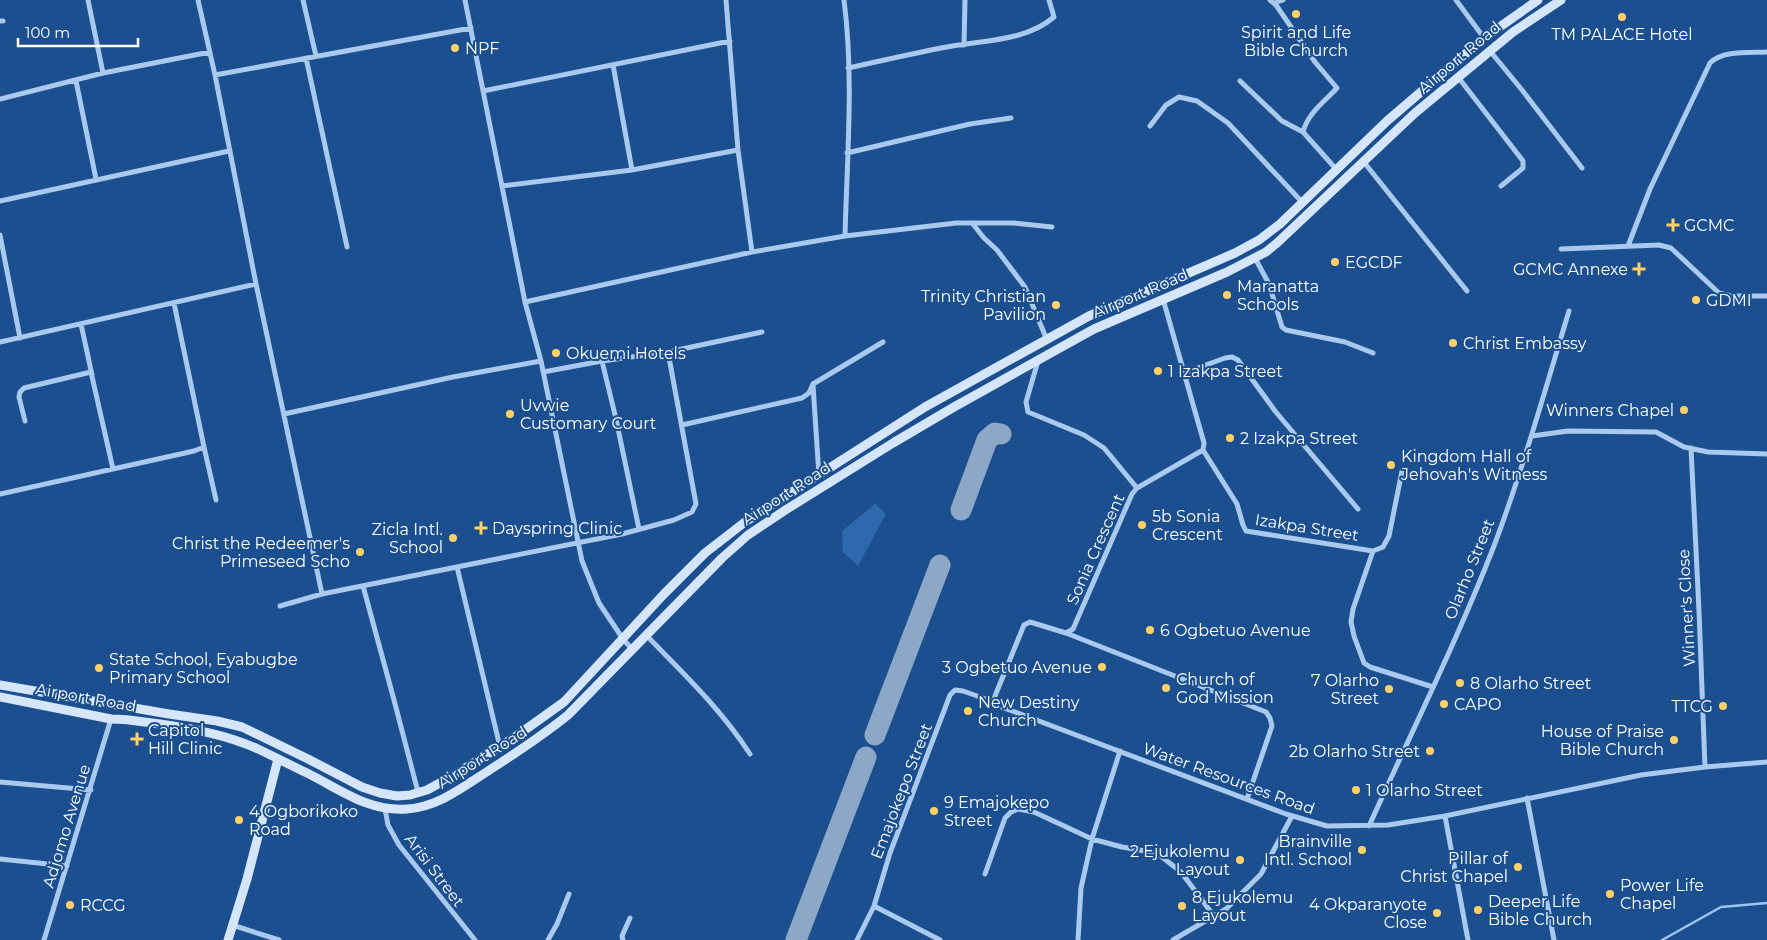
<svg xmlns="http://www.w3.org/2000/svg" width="1767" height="940" viewBox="0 0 1767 940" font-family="Montserrat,sans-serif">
<rect width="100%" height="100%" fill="#1b4f8f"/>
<path fill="#2e69ad" d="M 875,504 L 886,514 L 858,566 L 843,552 L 842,531 Z"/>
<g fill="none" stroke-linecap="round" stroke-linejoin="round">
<path stroke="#9cc4f0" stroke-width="2.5" d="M 1662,940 L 1721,907 L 1767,903"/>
<path stroke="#8da7c7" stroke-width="21" d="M 961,510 L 987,440 L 995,433 L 1001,434
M 875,735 L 940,565
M 796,940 L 866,757"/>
<path stroke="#a9c9ee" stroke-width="5" d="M 88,0 L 103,73
M 198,0 L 215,75 L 256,284 L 322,594
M 303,0 L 316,56
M 465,0 L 525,302 L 541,361 L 582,561 L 599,603 L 623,639 L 632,649
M 726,0 L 738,150 L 752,252 L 845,236 L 956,223 L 1014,223 L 1052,227
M 844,0 C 854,77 847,159 845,236
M 1270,0 L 1276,5 L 1315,62 L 1337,88 C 1324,102 1308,113 1303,132 L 1336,169
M 1456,0 L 1484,38
M 1276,5 L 1277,2 L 1283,0
M 0,21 L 3,21
M 964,45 L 965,0
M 1490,51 L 1522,90 L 1582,168
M 306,58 L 347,247
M 613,65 L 632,170
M 848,68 C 881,61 914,53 947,47 C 982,40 1025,42 1054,17 L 1049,0
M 215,75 L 471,28
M 1458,77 L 1523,161 L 1523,168 L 1501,186
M 76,81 L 96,179
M 1240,81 L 1282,121 L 1303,132
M 483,91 L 730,41
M 0,99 L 103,73 L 210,52
M 1150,126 L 1166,105 L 1179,97 L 1197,101 L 1228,123 L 1302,202
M 847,153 L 970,124 L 1011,118
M 1363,161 L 1467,291
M 502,186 L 632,170 L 738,150
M 0,201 L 229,151
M 972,223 L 984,238 L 997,250 L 1025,287 L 1047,340
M 0,235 L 20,338
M 1628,246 L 1650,189 L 1710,63 C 1723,50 1749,53 1767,52
M 1561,249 L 1659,245 L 1671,248 L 1719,293 L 1731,296 L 1767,296
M 1255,258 L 1269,284 L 1282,327 L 1286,330 L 1345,342 L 1373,353
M 1163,299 L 1204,443 L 1203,450 L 1237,504 L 1243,525 L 1246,531 L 1373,551 L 1383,547 L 1389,536 L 1402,471
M 525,302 L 752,252
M 81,324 L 92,375
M 0,342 L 256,284
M 668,352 L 762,332
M 602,361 L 616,419 L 639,529
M 1038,361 L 1026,402 L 1028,412 L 1084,435 L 1104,448 L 1137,488
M 1184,373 L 1225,358 L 1232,357 L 1238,360 L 1275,411 L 1358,509
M 813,385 L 819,476
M 284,414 L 453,377 L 541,361
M 25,421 L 19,397 L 20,392 L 24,388 L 91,372 L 113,469
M 682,425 L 802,398 L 809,393 L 813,384 L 883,342
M 1532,436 L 1568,431 L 1656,432 L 1684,447 L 1708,452 L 1767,454
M 204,447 L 216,500
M 1691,448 L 1699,611 L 1705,767
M 0,494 L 194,451 L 204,447 L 174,303
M 1373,551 L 1353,609 L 1351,622 L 1354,636 L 1364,663 L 1370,667 L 1433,687
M 457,567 L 500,747
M 363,586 L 394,700 L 418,792
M 280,606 L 322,594 L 622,534 L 674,520 L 692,512 L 696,504 L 668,352 L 602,361 L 543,372
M 1066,633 L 1073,629 L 1132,494 L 1137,488 L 1203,450
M 646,635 C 683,673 721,709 750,754
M 0,782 L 91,790
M 1527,798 L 1554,940
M 1247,799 L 1272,726 L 1270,718 L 1266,712 L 1066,633 L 1030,622 L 1024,625 L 995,696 L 994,702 L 999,706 L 1286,814 L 1327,826 L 1388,825 L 1445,816 L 1641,775 L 1705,767 L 1767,762
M 385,809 L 388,825 L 399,845 L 475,940
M 1445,816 L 1468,940
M 1369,826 C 1411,733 1457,641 1494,546 C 1523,469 1545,390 1569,311
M 0,859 L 67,866
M 985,874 L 1005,818 L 1011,812 L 1018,809 L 1034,812 L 1092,839 L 1122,847 L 1157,853 L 1181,872 L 1214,916
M 874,906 L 940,940
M 232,925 L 279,940
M 44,940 L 111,719
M 548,940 L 557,924 L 569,894
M 623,940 L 622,936 L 630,918
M 857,940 L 874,906 L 890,853 L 950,695 L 955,690 L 963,691 L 994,702
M 1078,940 L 1081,888 L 1092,839 L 1120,751
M 1173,940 L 1226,909 L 1261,874 L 1292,816"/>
<path stroke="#d6e6fa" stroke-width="9" d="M 0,685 L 169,714 L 217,721 L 242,727 L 308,759 L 362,787 L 380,793 L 397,796 L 410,795 L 427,790 L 449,778 L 515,737 L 564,702 L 664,594 L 705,553 L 745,522 L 925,407 L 1089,316 L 1235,253 L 1259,240 L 1280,224 L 1387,121 L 1436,79 L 1484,38 L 1538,0
M 0,697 L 111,719 C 128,719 144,722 160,724 C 194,729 227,735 258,749 C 275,757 292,766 309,774 C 341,790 369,812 407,809 C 438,807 463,787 488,771 C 516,753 542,736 568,715 L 722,558 L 748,535 L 787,509 L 893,443 L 954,407 L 1094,329 L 1227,272 L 1266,252 L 1277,243 L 1415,113 L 1513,32 L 1561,0
M 228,940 L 247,879 L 278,759"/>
</g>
<g fill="#ffd166" stroke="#1b4f8f" stroke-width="2">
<circle cx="1296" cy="14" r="5"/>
<circle cx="1622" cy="17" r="5"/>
<circle cx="455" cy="48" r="5"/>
<path d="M1670.5 217.5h5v5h5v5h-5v5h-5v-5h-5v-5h5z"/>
<circle cx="1335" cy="262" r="5"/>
<path d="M1636.5 261.5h5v5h5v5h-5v5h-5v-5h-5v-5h5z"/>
<circle cx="1227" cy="295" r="5"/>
<circle cx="1696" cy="300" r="5"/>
<circle cx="1056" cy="305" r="5"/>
<circle cx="1453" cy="343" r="5"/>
<circle cx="556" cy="353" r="5"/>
<circle cx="1158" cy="371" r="5"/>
<circle cx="1684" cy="410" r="5"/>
<circle cx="510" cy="414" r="5"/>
<circle cx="1230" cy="438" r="5"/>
<circle cx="1391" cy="465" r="5"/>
<circle cx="1142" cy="525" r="5"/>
<path d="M478.5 520.5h5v5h5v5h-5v5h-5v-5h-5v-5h5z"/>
<circle cx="453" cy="538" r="5"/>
<circle cx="360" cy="552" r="5"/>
<circle cx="1150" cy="630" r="5"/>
<circle cx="1102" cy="667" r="5"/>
<circle cx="99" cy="668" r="5"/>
<circle cx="1460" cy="683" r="5"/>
<circle cx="1166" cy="688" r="5"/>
<circle cx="1389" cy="689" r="5"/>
<circle cx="1444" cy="704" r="5"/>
<circle cx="1723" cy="706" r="5"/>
<circle cx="968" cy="711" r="5"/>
<path d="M134.5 731.5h5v5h5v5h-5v5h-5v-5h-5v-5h5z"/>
<circle cx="1674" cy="740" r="5"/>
<circle cx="1430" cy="751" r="5"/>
<circle cx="1356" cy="790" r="5"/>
<circle cx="934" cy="811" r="5"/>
<circle cx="239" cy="820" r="5"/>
<circle cx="1362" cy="850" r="5"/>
<circle cx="1240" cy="860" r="5"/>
<circle cx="1518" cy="867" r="5"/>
<circle cx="1610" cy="894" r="5"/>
<circle cx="70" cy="905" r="5"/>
<circle cx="1182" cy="906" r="5"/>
<circle cx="1478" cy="910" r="5"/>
<circle cx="1437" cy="913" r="5"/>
</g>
<g text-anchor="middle" stroke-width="4" stroke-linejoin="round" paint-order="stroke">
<g font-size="16" fill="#fff" stroke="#1b4f8f" text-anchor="start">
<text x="1296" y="38" text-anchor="middle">Spirit and Life<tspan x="1296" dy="18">Bible Church</tspan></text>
<text x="1622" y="40" text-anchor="middle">TM PALACE Hotel</text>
<text x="465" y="54">NPF</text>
<text x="1684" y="231">GCMC</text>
<text x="1345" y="268">EGCDF</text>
<text x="1628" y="275" text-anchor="end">GCMC Annexe</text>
<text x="1237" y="292">Maranatta<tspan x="1237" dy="18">Schools</tspan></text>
<text x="1046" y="302" text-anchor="end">Trinity Christian<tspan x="1046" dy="18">Pavilion</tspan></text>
<text x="1706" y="306">GDMI</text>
<text x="1463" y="349">Christ Embassy</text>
<text x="566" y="359">Okuemi Hotels</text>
<text x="1168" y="377">1 Izakpa Street</text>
<text x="520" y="411">Uvwie<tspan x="520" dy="18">Customary Court</tspan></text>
<text x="1674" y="416" text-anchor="end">Winners Chapel</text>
<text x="1240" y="444">2 Izakpa Street</text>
<text x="1401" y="462">Kingdom Hall of<tspan x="1401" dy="18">Jehovah's Witness</tspan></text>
<text x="1152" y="522">5b Sonia<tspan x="1152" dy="18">Crescent</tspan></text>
<text x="492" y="534">Dayspring Clinic</text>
<text x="443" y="535" text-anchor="end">Zicla Intl.<tspan x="443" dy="18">School</tspan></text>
<text x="350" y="549" text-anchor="end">Christ the Redeemer's<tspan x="350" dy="18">Primeseed Scho</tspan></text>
<text x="1160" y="636">6 Ogbetuo Avenue</text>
<text x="109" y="665">State School, Eyabugbe<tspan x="109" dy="18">Primary School</tspan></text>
<text x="1092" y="673" text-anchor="end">3 Ogbetuo Avenue</text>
<text x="1176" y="685">Church of<tspan x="1176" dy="18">God Mission</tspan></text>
<text x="1379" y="686" text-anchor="end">7 Olarho<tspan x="1379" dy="18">Street</tspan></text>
<text x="1470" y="689">8 Olarho Street</text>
<text x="978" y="708">New Destiny<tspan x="978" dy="18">Church</tspan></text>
<text x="1454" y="710">CAPO</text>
<text x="1713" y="712" text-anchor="end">TTCG</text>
<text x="148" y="736">Capitol<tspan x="148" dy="18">Hill Clinic</tspan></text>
<text x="1664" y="737" text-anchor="end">House of Praise<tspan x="1664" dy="18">Bible Church</tspan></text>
<text x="1420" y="757" text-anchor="end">2b Olarho Street</text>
<text x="1366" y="796">1 Olarho Street</text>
<text x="944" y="808">9 Emajokepo<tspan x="944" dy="18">Street</tspan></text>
<text x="249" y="817">4 Ogborikoko<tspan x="249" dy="18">Road</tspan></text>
<text x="1352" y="847" text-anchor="end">Brainville<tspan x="1352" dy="18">Intl. School</tspan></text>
<text x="1230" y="857" text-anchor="end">2 Ejukolemu<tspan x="1230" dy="18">Layout</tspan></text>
<text x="1508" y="864" text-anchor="end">Pillar of<tspan x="1508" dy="18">Christ Chapel</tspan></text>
<text x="1620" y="891">Power Life<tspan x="1620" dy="18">Chapel</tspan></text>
<text x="1192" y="903">8 Ejukolemu<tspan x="1192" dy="18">Layout</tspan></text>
<text x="1488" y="907">Deeper Life<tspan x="1488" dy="18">Bible Church</tspan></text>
<text x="1427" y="910" text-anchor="end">4 Okparanyote<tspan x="1427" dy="18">Close</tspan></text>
<text x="80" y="911">RCCG</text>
</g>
<g font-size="16" fill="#fff" stroke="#1b4f8f">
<text transform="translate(1459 57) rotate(-40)" y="6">Airport Road</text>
<text transform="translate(1140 293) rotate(-23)" y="6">Airport Road</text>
<text transform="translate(786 493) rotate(-33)" y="6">Airport Road</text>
<text transform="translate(1307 527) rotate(9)" y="6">Izakpa Street</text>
<text transform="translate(1095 549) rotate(-66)" y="6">Sonia Crescent</text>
<text transform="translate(1469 569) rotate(-68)" y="6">Olarho Street</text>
<text transform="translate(1686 608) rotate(-93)" y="6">Winner's Close</text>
<text transform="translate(86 697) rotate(10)" y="6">Airport Road</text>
<text transform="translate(482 757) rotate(-32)" y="6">Airport Road</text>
<text transform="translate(1229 778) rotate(20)" y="6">Water Resources Road</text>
<text transform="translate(901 791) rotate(-69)" y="6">Emajokepo Street</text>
<text transform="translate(66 826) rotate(-73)" y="6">Adjomo Avenue</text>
<text transform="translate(435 870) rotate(53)" y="6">Arisi Street</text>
</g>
</g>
<path d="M18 38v8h120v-8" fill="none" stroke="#ffffff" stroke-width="2.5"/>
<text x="25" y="38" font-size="15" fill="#ffffff" stroke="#1b4f8f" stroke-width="4" paint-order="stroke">100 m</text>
</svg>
